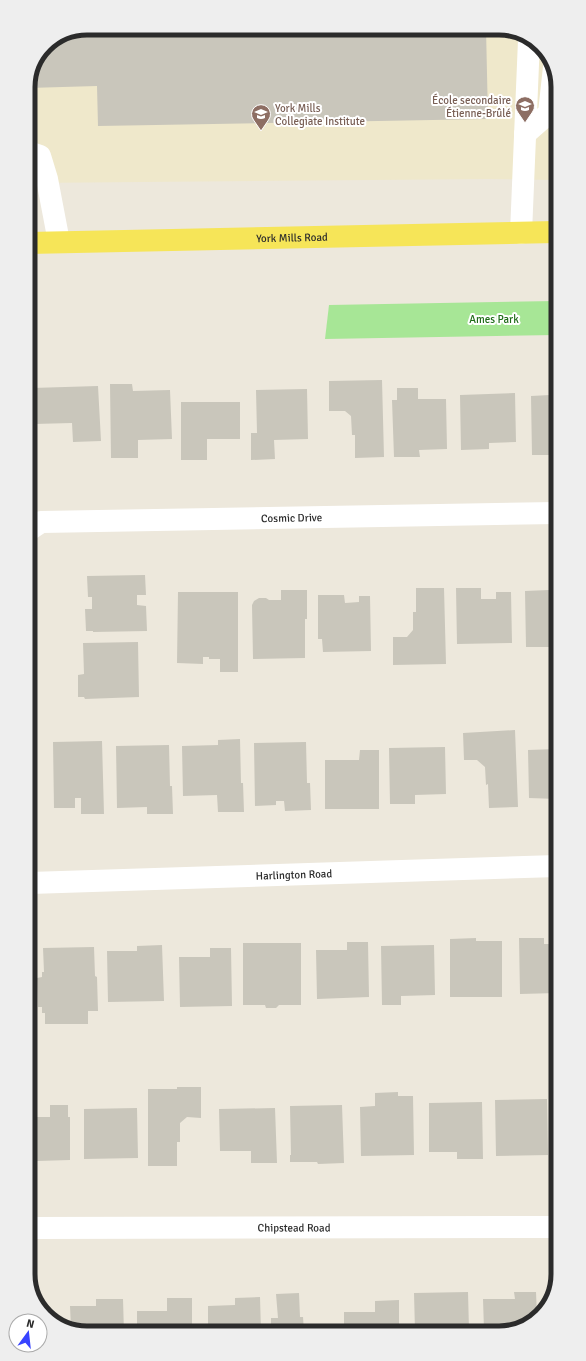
<svg xmlns="http://www.w3.org/2000/svg" width="586" height="1361" viewBox="0 0 586 1361" font-family="Signika,sans-serif">
<rect width="100%" height="100%" fill="#ede8dc"/>
<path fill="#efe8cb" d="M 87,28 L 503,28 L 535,40 L 555,68 L 555,180 L 487,179 L 28,183 L 28,83 L 45,45 Z"/>
<path fill="#a7e696" d="M 556,301 L 556,335 L 325,339 L 329,305 Z"/>
<path fill="#c9c6bb" d="M 87,28 L 486,28 L 488,119 L 98,126 L 97,86 L 28,88 L 28,83 L 45,45 Z
M 382,380 L 384,457 L 355,458 L 355,435 L 352,435 L 351,416 L 345,411 L 329,411 L 329,381 Z
M 110,384 L 132,384 L 133,391 L 170,390 L 172,439 L 138,440 L 138,458 L 111,458 Z
M 98,386 L 101,441 L 73,442 L 72,423 L 34,424 L 32,388 Z
M 397,388 L 418,388 L 418,399 L 446,399 L 447,449 L 419,450 L 420,457 L 394,457 L 392,400 L 397,400 Z
M 307,389 L 308,439 L 274,440 L 275,459 L 251,460 L 251,433 L 257,433 L 256,390 Z
M 515,393 L 516,442 L 489,443 L 489,449 L 461,450 L 460,395 Z
M 550,395 L 550,404 L 556,404 L 556,455 L 532,455 L 531,396 Z
M 181,402 L 240,402 L 240,439 L 207,439 L 207,460 L 181,460 Z
M 145,575 L 146,595 L 137,595 L 137,605 L 146,606 L 147,631 L 93,632 L 93,631 L 86,631 L 85,609 L 92,609 L 92,597 L 88,597 L 87,576 Z
M 416,588 L 444,588 L 446,664 L 393,665 L 393,637 L 407,637 L 413,630 L 413,612 L 416,612 Z
M 456,588 L 481,588 L 481,599 L 496,599 L 496,592 L 511,592 L 512,643 L 457,644 Z
M 281,590 L 307,590 L 307,619 L 305,619 L 305,658 L 253,659 L 252,605 L 254,601 L 259,598 L 266,598 L 269,600 L 281,600 Z
M 549,590 L 550,603 L 556,603 L 556,647 L 526,647 L 525,591 Z
M 178,592 L 238,592 L 238,672 L 220,672 L 220,659 L 209,659 L 209,657 L 203,657 L 203,664 L 177,663 Z
M 318,595 L 344,595 L 345,603 L 359,602 L 359,596 L 370,596 L 371,651 L 323,652 L 322,639 L 318,639 Z
M 138,642 L 139,697 L 85,699 L 84,697 L 78,697 L 78,675 L 84,674 L 83,643 Z
M 515,730 L 518,807 L 489,808 L 488,784 L 486,785 L 485,767 L 477,760 L 464,760 L 463,733 Z
M 240,739 L 241,783 L 243,783 L 244,812 L 218,812 L 217,795 L 183,796 L 182,746 L 218,745 L 218,740 Z
M 102,741 L 104,814 L 81,814 L 81,798 L 75,798 L 75,808 L 54,808 L 53,742 Z
M 306,742 L 307,783 L 310,783 L 311,810 L 285,811 L 284,801 L 276,801 L 276,805 L 255,806 L 254,743 Z
M 169,745 L 170,786 L 172,786 L 173,814 L 147,814 L 147,807 L 117,808 L 116,746 Z
M 445,747 L 446,794 L 415,795 L 415,804 L 390,804 L 389,748 Z
M 557,749 L 557,799 L 529,798 L 528,750 Z
M 360,750 L 379,750 L 379,809 L 325,809 L 325,760 L 359,760 Z
M 476,938 L 476,941 L 502,941 L 502,997 L 450,997 L 450,939 Z
M 519,938 L 544,938 L 544,944 L 557,944 L 557,993 L 520,994 Z
M 347,942 L 368,942 L 369,997 L 317,999 L 316,950 L 347,950 Z
M 243,943 L 301,943 L 301,1005 L 279,1005 L 276,1008 L 266,1008 L 265,1005 L 243,1005 Z
M 162,945 L 164,1001 L 108,1002 L 107,951 L 137,951 L 137,946 Z
M 434,945 L 435,995 L 401,996 L 401,1005 L 382,1005 L 381,946 Z
M 94,947 L 95,976 L 97,977 L 98,1011 L 88,1011 L 88,1024 L 45,1024 L 45,1013 L 42,1013 L 42,1007 L 38,1007 L 37,978 L 42,977 L 42,972 L 44,972 L 43,948 Z
M 210,948 L 231,948 L 232,1006 L 180,1007 L 179,957 L 210,957 Z
M 177,1087 L 201,1087 L 201,1118 L 187,1117 L 180,1123 L 180,1142 L 177,1142 L 177,1166 L 148,1166 L 148,1089 L 177,1089 Z
M 398,1092 L 398,1096 L 413,1096 L 414,1155 L 361,1156 L 360,1107 L 375,1106 L 375,1093 Z
M 547,1099 L 548,1155 L 496,1156 L 495,1100 Z
M 482,1102 L 483,1159 L 457,1159 L 457,1152 L 429,1152 L 429,1103 Z
M 50,1105 L 68,1105 L 68,1117 L 70,1117 L 70,1160 L 37,1161 L 37,1155 L 31,1156 L 31,1117 L 50,1117 Z
M 342,1105 L 344,1163 L 318,1164 L 317,1162 L 290,1162 L 290,1155 L 291,1155 L 290,1106 Z
M 137,1108 L 138,1158 L 84,1159 L 84,1109 Z
M 275,1108 L 277,1163 L 251,1163 L 251,1151 L 220,1151 L 219,1109 Z
M 468,1292 L 469,1330 L 415,1331 L 414,1293 Z
M 514,1292 L 536,1292 L 537,1316 L 518,1330 L 484,1330 L 483,1299 L 515,1299 Z
M 299,1293 L 300,1317 L 303,1317 L 304,1331 L 271,1332 L 271,1318 L 278,1318 L 276,1294 Z
M 260,1297 L 261,1332 L 208,1332 L 208,1306 L 235,1305 L 235,1298 Z
M 167,1298 L 192,1298 L 192,1332 L 137,1332 L 137,1311 L 167,1311 Z
M 96,1299 L 123,1299 L 124,1333 L 83,1333 L 71,1328 L 70,1306 L 96,1306 Z
M 399,1300 L 399,1331 L 344,1331 L 344,1312 L 375,1312 L 375,1301 Z
M 42,1308 L 49,1308 L 49,1315 L 52,1315 L 52,1320 L 50,1320 Z"/>
<g fill="none" stroke-linecap="round" stroke-linejoin="round">
<g stroke="#fff" stroke-width="22">
<path d="M 525,134 L 549,113 L 554,67"/>
<path d="M 28,152 L 40,156 L 47,179 L 59,242"/>
<path d="M 521,233 L 529,40 L 531,39"/>
<path id="s1" d="M 29,530 L 41,522 L 556,513"/>
<path id="s2" d="M 30,883 L 557,866"/>
<path id="s3" d="M 31,1228 L 558,1227"/>
</g>
<path stroke="#f6e558" stroke-width="22" id="s4" d="M 28,243 L 555,232"/>
</g>
<defs>
<g id="school-pin" transform="scale(1)"><path d="M0 17L-7.5 6A9.5 9.5 0 1 1 7.5 6Z" fill="#8d6e63" stroke="#fff"/><path d="M0-5L7-2L0 1L-7-2ZM-4 1L0 2.5L4 1V4Q0 6-4 4Z" fill="#fff"/></g>
</defs>
<g fill-rule="evenodd">
<use href="#school-pin" x="525" y="106"/>
<use href="#school-pin" x="261" y="114"/>
</g>
<g text-anchor="middle" stroke-width="4" stroke-linejoin="round" paint-order="stroke">
<g font-size="11" fill="#785e54" stroke="#fff" text-anchor="end">
<text x="511" y="104">École secondaire<tspan x="511" dy="13">Étienne-Brûlé</tspan></text>
<text x="275" y="112" text-anchor="start">York Mills<tspan x="275" dy="13">Collegiate Institute</tspan></text>
</g>
<g font-size="11" fill="#2b2b2b" stroke="#fff">
<text dy="4" stroke="none"><textPath href="#s4" startOffset="264">York Mills Road</textPath></text>
<text dy="4" stroke="none"><textPath href="#s1" startOffset="265">Cosmic Drive</textPath></text>
<text dy="4" stroke="none"><textPath href="#s2" startOffset="264">Harlington Road</textPath></text>
<text dy="4" stroke="none"><textPath href="#s3" startOffset="263">Chipstead Road</textPath></text>
</g>
<g font-size="11" fill="#1e6b17" stroke="#fff">
<text x="494" y="323">Ames Park</text>
</g>
</g>
<path d="M0 0H586V1361H0ZM87 35H499A52 52 0 0 1 551 87V1274A52 52 0 0 1 499 1326H87A52 52 0 0 1 35 1274V87A52 52 0 0 1 87 35Z" fill="#eee" fill-rule="evenodd"/>
<path fill="none" stroke="#2b2b2b" stroke-width="5" d="M87 35H499A52 52 0 0 1 551 87V1274A52 52 0 0 1 499 1326H87A52 52 0 0 1 35 1274V87A52 52 0 0 1 87 35Z"/>
<g transform="translate(28 1333) rotate(15)"><circle r="19" fill="#ffffff" stroke="#aaaaaa"/>
<path d="M0-3L7 15L0 10L-7 15Z" fill="#3743ff"/>
<text y="-6" font-size="11" font-weight="bold" text-anchor="middle" fill="#2b2b2b">N</text>
</g>
</svg>
